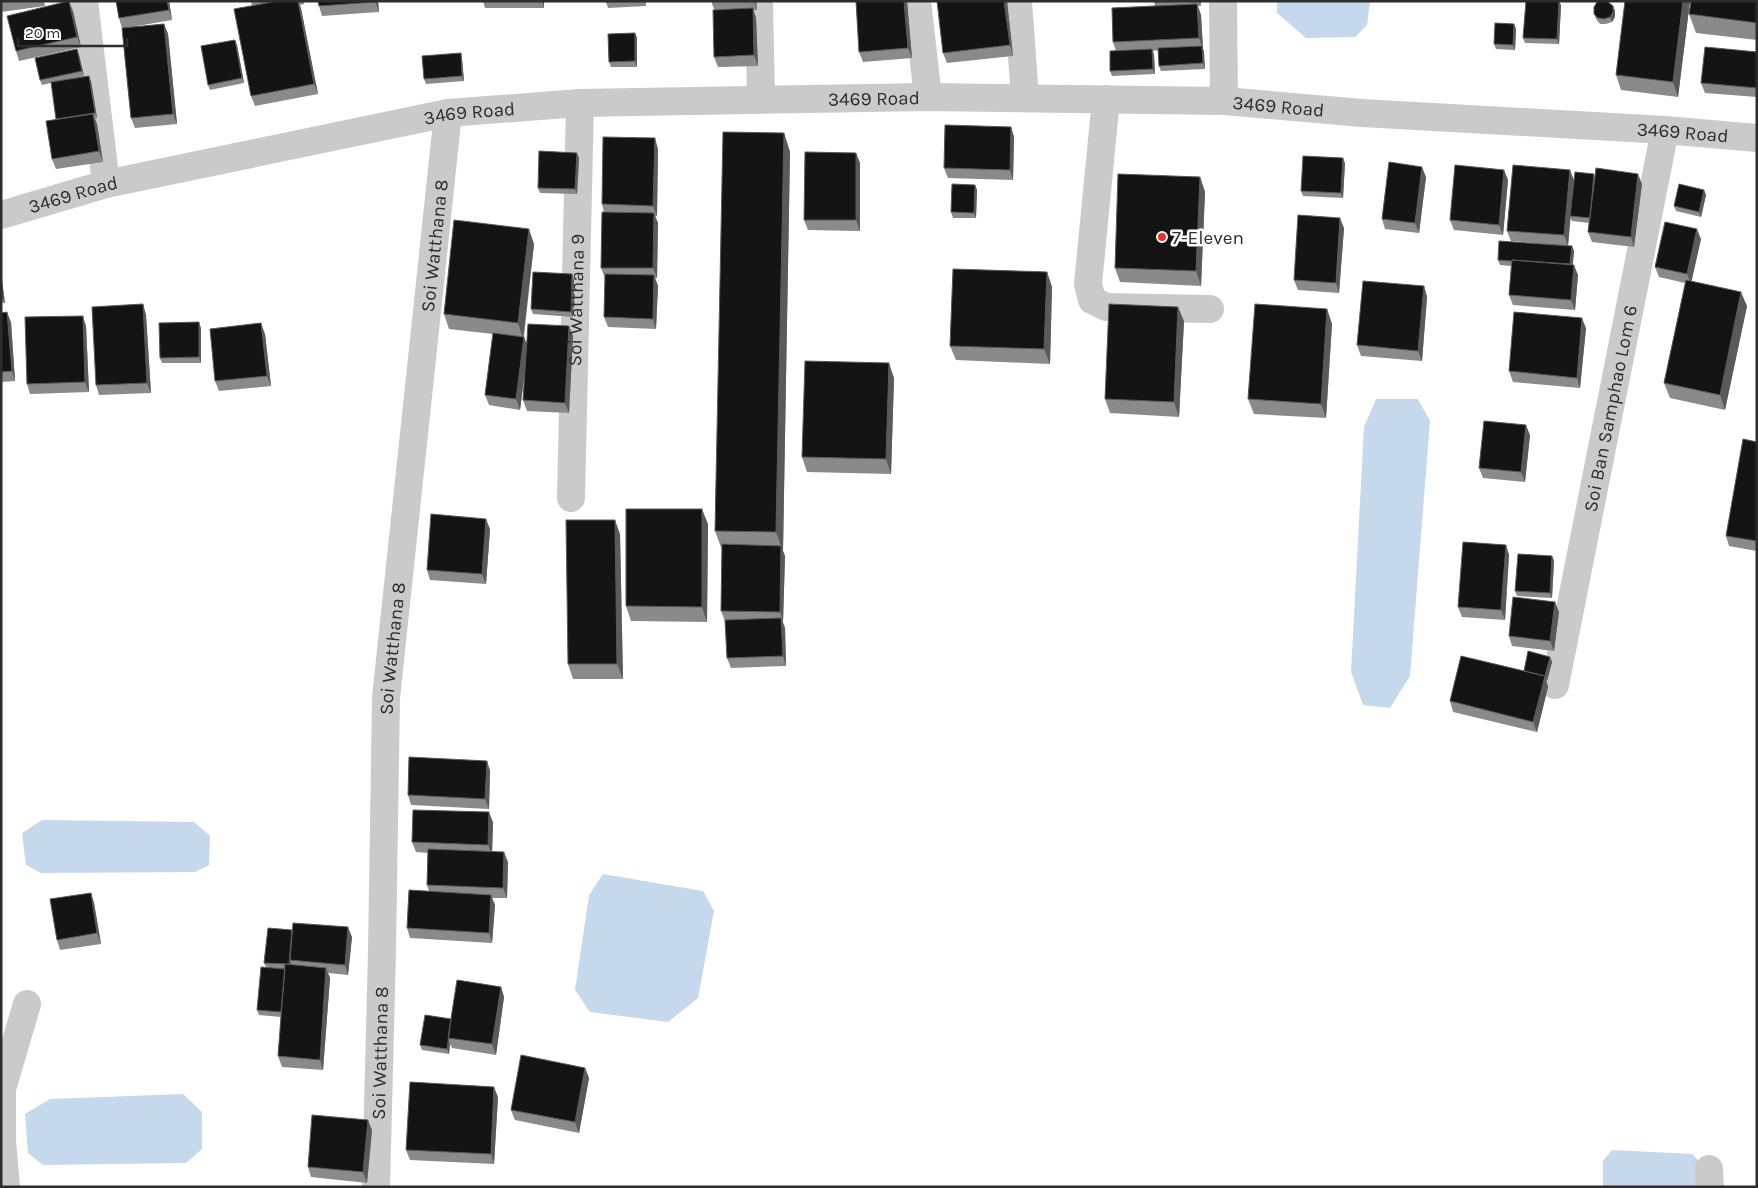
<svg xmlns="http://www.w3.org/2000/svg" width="1758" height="1188" viewBox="0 0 1758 1188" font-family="Karla,sans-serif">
<rect width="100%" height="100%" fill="#fff"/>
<path fill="#c5d8ec" d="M 1277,1 L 1370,1 L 1367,25 L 1355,37 L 1306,38 L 1277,13 Z
M 1376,399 L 1418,399 L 1430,421 L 1410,676 L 1390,708 L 1363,705 L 1351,672 L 1364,427 Z
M 42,820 L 194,822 L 210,836 L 209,865 L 195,872 L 41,873 L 26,865 L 22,833 Z
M 603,874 L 703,891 L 714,911 L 698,998 L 668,1022 L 590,1012 L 575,990 L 589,895 Z
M 183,1094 L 202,1112 L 202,1149 L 186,1163 L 43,1165 L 28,1153 L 25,1114 L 50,1099 Z
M 1612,1150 L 1692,1154 L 1702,1164 L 1702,1187 L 1603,1187 L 1603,1161 Z"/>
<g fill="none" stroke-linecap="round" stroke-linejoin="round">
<g stroke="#cacaca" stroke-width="28">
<path d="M 84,1 L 106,184"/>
<path d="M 759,1 L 761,99"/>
<path d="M 917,1 L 928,97"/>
<path d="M 1018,1 L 1025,98"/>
<path d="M 1223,1 L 1224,101"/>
<path d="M 1106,99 L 1088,284 L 1092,300 L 1106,307 L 1210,309"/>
<path id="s1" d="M 1,215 L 106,184 L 448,113 L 580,103 L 928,97 L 1224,101 L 1362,113 L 1665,130 L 1757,138"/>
<path id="s2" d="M 571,498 L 580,103"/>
<path id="s3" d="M 1555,685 L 1665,130"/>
<path d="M 1709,1169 L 1710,1187"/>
<path d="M 6,1187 L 2,1141 L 2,1089 L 27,1004"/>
<path id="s4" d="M 376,1187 L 382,951 L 386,698 L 448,113"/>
</g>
</g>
<path fill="#8a8a8a" d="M 1,1 L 44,1 L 45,6 L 1,12 Z
M 116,1 L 169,1 L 172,20 L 131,27 L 164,24 L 168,34 L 177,124 L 135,128 L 131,118 L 122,28 L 119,18 Z
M 251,1 L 304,1 L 304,4 L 300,5 L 318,94 L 255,106 L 251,96 L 252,6 Z
M 318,1 L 378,1 L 379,12 L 322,16 L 319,6 Z
M 483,1 L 544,1 L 544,8 L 485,8 Z
M 646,1 L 646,6 L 608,8 L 606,2 Z
M 711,1 L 756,1 L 757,10 L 753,10 L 756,18 L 758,66 L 718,67 L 714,57 L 714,9 Z
M 856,1 L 907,1 L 912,58 L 863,62 L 859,52 Z
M 1007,1 L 1013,56 L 947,63 L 943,53 Z
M 1154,1 L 1201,1 L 1201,6 L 1198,6 L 1201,15 L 1203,49 L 1205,69 L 1161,71 L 1159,66 L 1159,50 L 1153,51 L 1154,55 L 1155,74 L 1112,76 L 1110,71 L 1116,51 L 1113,42 L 1155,6 Z
M 1625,1 L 1690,1 L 1678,97 L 1621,90 L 1616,75 Z
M 1757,1 L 1757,40 L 1696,33 L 1689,14 Z
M 1561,5 L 1559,44 L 1525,43 L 1523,38 Z
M 1613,6 L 1615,11 L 1615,17 L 1612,22 L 1606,24 L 1600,24 L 1596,19 L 1594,14 Z
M 73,11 L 81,47 L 19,61 L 16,51 Z
M 1514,24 L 1516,29 L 1515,50 L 1496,49 L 1494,44 Z
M 635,33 L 637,38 L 637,67 L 611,67 L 609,62 Z
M 237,45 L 244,83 L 210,90 L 208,85 Z
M 1757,52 L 1757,97 L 1705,93 L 1701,83 Z
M 461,53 L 462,59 L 464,81 L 426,84 L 424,79 Z
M 79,55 L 84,76 L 75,78 L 91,81 L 97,118 L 95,119 L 97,124 L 103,162 L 56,169 L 52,159 L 56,119 L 51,83 L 42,85 L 40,80 Z
M 1011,127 L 1014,137 L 1013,180 L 948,178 L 944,168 Z
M 784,133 L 790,152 L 783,551 L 785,556 L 783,622 L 785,628 L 786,666 L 731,668 L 727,658 L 725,621 L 721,611 L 722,550 L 715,531 Z
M 658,149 L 657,216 L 655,216 L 658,223 L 657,278 L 655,278 L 658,286 L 656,329 L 608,327 L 604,317 L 605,278 L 601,268 L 604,212 L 602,204 Z
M 856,153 L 860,163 L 860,231 L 808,230 L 804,220 Z
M 579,158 L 577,194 L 540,193 L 538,188 Z
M 1345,163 L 1343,198 L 1303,196 L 1301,191 Z
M 1504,170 L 1508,180 L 1503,235 L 1454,230 L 1450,220 Z
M 1200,177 L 1205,192 L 1201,286 L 1120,282 L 1115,268 Z
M 1426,177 L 1419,233 L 1385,229 L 1382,219 Z
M 1595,177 L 1642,184 L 1634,247 L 1592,242 L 1588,232 L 1589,223 L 1572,221 L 1570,217 L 1568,246 L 1511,241 L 1507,231 L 1574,180 Z
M 975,185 L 977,190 L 976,218 L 953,218 L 951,212 Z
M 1704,190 L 1706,195 L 1701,217 L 1676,211 L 1674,206 Z
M 1344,228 L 1339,293 L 1298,290 L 1294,280 Z
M 1701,239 L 1691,281 L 1747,306 L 1725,410 L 1670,398 L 1664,383 L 1685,283 L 1659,277 L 1655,267 Z
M 534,244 L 524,337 L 526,343 L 573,336 L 569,413 L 527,411 L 523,400 L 525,371 L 520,410 L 489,405 L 485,395 L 493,334 L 449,329 L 444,314 Z
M 1572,246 L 1574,251 L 1573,265 L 1578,275 L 1575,310 L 1513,305 L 1509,295 L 1511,266 L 1500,265 L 1498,260 Z
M 1047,272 L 1052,287 L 1050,364 L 956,360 L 950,346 Z
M 1,273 L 5,303 L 1,303 Z
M 574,280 L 573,317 L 533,314 L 531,309 Z
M 1424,286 L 1427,297 L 1422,361 L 1361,356 L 1357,345 Z
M 143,304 L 146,315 L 151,393 L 99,395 L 96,385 Z
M 1327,309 L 1332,324 L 1326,418 L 1254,414 L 1248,399 Z
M 1,313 L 11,322 L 15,381 L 1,382 Z
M 1184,321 L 1179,417 L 1110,413 L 1105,399 Z
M 86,326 L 89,392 L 30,394 L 27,384 Z
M 201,328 L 201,363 L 162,363 L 160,358 Z
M 1586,328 L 1580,388 L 1513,382 L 1509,371 Z
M 265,334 L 271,386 L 219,391 L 215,381 Z
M 894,378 L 891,474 L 807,472 L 802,457 Z
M 1530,435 L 1525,482 L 1483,478 L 1479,468 Z
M 1757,442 L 1757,551 L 1729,546 L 1726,536 Z
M 708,524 L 707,622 L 631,621 L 626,606 Z
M 490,529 L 486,584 L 430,580 L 427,570 Z
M 620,534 L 623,679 L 573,679 L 568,664 Z
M 1506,545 L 1509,555 L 1505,620 L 1462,617 L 1458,607 Z
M 1552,556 L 1554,561 L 1552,598 L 1517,596 L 1515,591 Z
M 1555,602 L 1559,612 L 1554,651 L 1512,646 L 1509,636 Z
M 1550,657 L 1552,662 L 1547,681 L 1546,681 L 1548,687 L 1537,732 L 1453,712 L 1450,701 L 1524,671 Z
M 487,761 L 490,771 L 489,809 L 411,805 L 408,795 Z
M 493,822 L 492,852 L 508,862 L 507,898 L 492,898 L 495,905 L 492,943 L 410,938 L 407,928 L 429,891 L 427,885 L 428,853 L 416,852 L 412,842 Z
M 91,893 L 94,903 L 101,944 L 60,950 L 57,940 Z
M 352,937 L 348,975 L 328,973 L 330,978 L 323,1070 L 282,1067 L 278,1056 L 281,1017 L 259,1015 L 257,1010 L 266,967 L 264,963 Z
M 501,987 L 504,997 L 496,1055 L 452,1048 L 450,1044 L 449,1054 L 422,1050 L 420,1045 L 451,1019 Z
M 585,1068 L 589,1078 L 579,1133 L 515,1120 L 511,1110 Z
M 498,1097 L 494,1164 L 410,1160 L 406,1150 Z
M 372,1130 L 367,1183 L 311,1177 L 308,1167 Z"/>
<path fill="#5a5a5a" d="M 69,1 L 73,11 L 81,47 L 77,37 Z
M 167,1 L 169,1 L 172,20 L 169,10 Z
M 298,1 L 301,8 L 318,94 L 314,84 Z
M 375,1 L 378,1 L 379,12 Z
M 542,1 L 544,1 L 544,8 Z
M 754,1 L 756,1 L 757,10 Z
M 904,1 L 907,1 L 912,58 L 908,48 Z
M 1004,1 L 1007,1 L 1013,56 L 1010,45 Z
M 1559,1 L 1561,5 L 1559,44 L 1557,39 Z
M 1683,1 L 1690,1 L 1678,97 L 1673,82 Z
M 1197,4 L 1201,15 L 1203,49 L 1199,38 Z
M 1613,6 L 1615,11 L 1615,17 L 1612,22 L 1610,17 Z
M 753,8 L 756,18 L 758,66 L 754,55 Z
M 164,24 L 168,34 L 177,124 L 173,114 Z
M 1514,24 L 1516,29 L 1515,50 L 1513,45 Z
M 635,33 L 637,38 L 637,67 L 635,61 Z
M 235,40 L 237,45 L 244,83 L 242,78 Z
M 1202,46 L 1204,51 L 1205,69 L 1203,63 Z
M 77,49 L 79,55 L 84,76 L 82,71 Z
M 1152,49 L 1154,55 L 1155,74 L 1153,69 Z
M 461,53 L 462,59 L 464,81 L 462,76 Z
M 89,76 L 91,81 L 97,118 L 95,113 Z
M 93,114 L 97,124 L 103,162 L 99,151 Z
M 1011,127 L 1014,137 L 1013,180 L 1010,170 Z
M 784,133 L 790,152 L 783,551 L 785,556 L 783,622 L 780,612 L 781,546 L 776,532 Z
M 655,138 L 658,149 L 657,216 L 653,206 Z
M 577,153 L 579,158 L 577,194 L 575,189 Z
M 856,153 L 860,163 L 860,231 L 856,220 Z
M 1343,158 L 1345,163 L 1343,198 L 1341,193 Z
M 1422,167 L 1426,177 L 1419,233 L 1415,223 Z
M 1504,170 L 1508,180 L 1503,235 L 1499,225 Z
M 1570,170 L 1574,180 L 1568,246 L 1564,235 Z
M 1638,174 L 1642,184 L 1634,247 L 1631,237 Z
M 1200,177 L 1205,192 L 1201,286 L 1196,271 Z
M 975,185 L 977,190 L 976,218 L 974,213 Z
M 1704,190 L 1706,195 L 1701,217 L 1699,212 Z
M 654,213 L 658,223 L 657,278 L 653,268 Z
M 1340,218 L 1344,228 L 1339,293 L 1336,283 Z
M 529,229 L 534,244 L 523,338 L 518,323 Z
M 1697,229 L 1701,239 L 1691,284 L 1687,274 Z
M 1572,246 L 1574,251 L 1572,270 L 1570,265 Z
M 1574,265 L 1578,275 L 1575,310 L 1571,300 Z
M 1047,272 L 1052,287 L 1050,364 L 1044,349 Z
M 1,273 L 5,303 L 3,298 L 1,284 Z
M 572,274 L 574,280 L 573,317 L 571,312 Z
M 654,275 L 658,286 L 656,329 L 653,319 Z
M 1424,286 L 1427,297 L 1422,361 L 1418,351 Z
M 1741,292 L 1747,306 L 1725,410 L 1720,395 Z
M 143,304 L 146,315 L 151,393 L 147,383 Z
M 1178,307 L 1184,321 L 1179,417 L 1174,402 Z
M 1327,309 L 1332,324 L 1326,418 L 1321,404 Z
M 7,312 L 11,322 L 15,381 L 12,371 Z
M 83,316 L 86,326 L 89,392 L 85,382 Z
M 1582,318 L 1586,328 L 1580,388 L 1577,378 Z
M 199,322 L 201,328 L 201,363 L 199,357 Z
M 261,323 L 265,334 L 271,386 L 267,376 Z
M 569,326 L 573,336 L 569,413 L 565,403 Z
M 524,337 L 528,347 L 520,410 L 516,399 Z
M 889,363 L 894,378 L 891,474 L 886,459 Z
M 1526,425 L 1530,435 L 1525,482 L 1521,472 Z
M 702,509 L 708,524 L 707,622 L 702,607 Z
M 486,519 L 490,529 L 486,584 L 482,574 Z
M 615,520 L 620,534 L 623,679 L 617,664 Z
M 1506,545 L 1509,555 L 1505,620 L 1501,610 Z
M 1552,556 L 1554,561 L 1552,598 L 1550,593 Z
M 1555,602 L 1559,612 L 1554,651 L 1550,641 Z
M 781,618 L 785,628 L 786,666 L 783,656 Z
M 1550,657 L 1552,662 L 1547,681 L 1545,676 Z
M 1545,676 L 1548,687 L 1537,732 L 1533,722 Z
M 487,761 L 490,771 L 489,809 L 485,799 Z
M 489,812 L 493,822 L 492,855 L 488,845 Z
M 504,852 L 508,862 L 507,898 L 503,888 Z
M 91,893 L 94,903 L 101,944 L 97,933 Z
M 491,895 L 495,905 L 492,943 L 489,933 Z
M 348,927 L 352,937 L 348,975 L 345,965 Z
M 292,930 L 294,936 L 290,960 L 291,963 L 290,970 L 289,965 Z
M 326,968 L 330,978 L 323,1070 L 320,1060 Z
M 501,987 L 504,997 L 496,1055 L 492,1044 Z
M 448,1039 L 450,1044 L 449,1054 L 447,1049 Z
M 585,1068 L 589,1078 L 579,1133 L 575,1122 Z
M 494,1087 L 498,1097 L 494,1164 L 491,1154 Z
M 368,1120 L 372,1130 L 367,1183 L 363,1172 Z"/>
<path fill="#141414" stroke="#5a5a5a" d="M 69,1 L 77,37 L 16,51 L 7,16 Z
M 116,1 L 167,1 L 169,10 L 119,18 Z
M 278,1 L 298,1 L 314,84 L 251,96 L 234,9 Z
M 318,1 L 375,1 L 375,2 L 319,6 Z
M 606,1 L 644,1 L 606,2 Z
M 856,1 L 904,1 L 908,48 L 859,52 Z
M 937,1 L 1004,1 L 1010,45 L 943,53 Z
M 1154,1 L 1199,1 L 1154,2 Z
M 1526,1 L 1559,1 L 1557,39 L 1523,38 Z
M 1600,1 L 1608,2 L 1613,6 L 1613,12 L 1610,17 L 1604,19 L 1598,18 L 1594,14 L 1594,7 L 1597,2 Z
M 1625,1 L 1683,1 L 1673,82 L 1616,75 Z
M 1691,1 L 1757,1 L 1757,23 L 1689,14 Z
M 1197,4 L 1199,38 L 1113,42 L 1112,8 Z
M 753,8 L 754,55 L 714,57 L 713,10 Z
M 1495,23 L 1514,24 L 1513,45 L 1494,44 Z
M 164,24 L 173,114 L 131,118 L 122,28 Z
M 635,33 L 635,61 L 609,62 L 608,34 Z
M 235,40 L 242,78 L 208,85 L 201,46 Z
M 1202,46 L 1203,63 L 1159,66 L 1158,48 Z
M 1705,47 L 1757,52 L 1757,88 L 1701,83 Z
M 77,49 L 82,71 L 40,80 L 35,58 Z
M 1152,49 L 1153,69 L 1110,71 L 1110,51 Z
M 461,53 L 462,76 L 424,79 L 422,56 Z
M 89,76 L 95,113 L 56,119 L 51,82 Z
M 93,114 L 99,151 L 52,159 L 46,121 Z
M 945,125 L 1011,127 L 1010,170 L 944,168 Z
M 723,132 L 784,133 L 776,532 L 715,531 Z
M 603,137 L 655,138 L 653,206 L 602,204 Z
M 539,151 L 577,153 L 575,189 L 538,188 Z
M 805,152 L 856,153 L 856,220 L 804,220 Z
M 1303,156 L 1343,158 L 1341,193 L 1301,191 Z
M 1389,162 L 1422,167 L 1415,223 L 1382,219 Z
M 1455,165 L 1504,170 L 1499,225 L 1450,220 Z
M 1513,165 L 1570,170 L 1564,235 L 1507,231 Z
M 1596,168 L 1638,174 L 1631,237 L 1588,232 Z
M 1575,172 L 1594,174 L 1590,218 L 1570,216 Z
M 1118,174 L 1200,177 L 1196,271 L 1115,268 Z
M 952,184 L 975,185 L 974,213 L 951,212 Z
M 1679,184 L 1704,190 L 1699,212 L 1674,206 Z
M 602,212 L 654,213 L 653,268 L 601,268 Z
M 1298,215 L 1340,218 L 1336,283 L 1294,280 Z
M 454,220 L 529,229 L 518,323 L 444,314 Z
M 1665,222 L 1697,229 L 1687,274 L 1655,267 Z
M 1499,241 L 1572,246 L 1570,264 L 1512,260 L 1512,261 L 1498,260 Z
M 1512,260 L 1574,265 L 1571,300 L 1509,295 Z
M 953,269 L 1047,272 L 1044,349 L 950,346 Z
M 533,272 L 572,274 L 571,312 L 531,309 Z
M 605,274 L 654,275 L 653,319 L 604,317 Z
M 1686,280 L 1741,292 L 1720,395 L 1664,383 Z
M 1363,281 L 1424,286 L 1418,351 L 1357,345 Z
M 1,284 L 3,298 L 1,298 Z
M 143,304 L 147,383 L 96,385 L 92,307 Z
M 1109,304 L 1178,307 L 1174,402 L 1105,399 Z
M 1255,304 L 1327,309 L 1321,404 L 1248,399 Z
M 7,312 L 12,371 L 1,372 L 1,313 Z
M 1514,312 L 1582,318 L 1577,378 L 1509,371 Z
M 83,316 L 85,382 L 27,384 L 25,317 Z
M 199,322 L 199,357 L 160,358 L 159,323 Z
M 261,323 L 267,376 L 215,381 L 210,329 Z
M 528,324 L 569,326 L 565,403 L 523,400 Z
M 493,333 L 524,337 L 516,399 L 485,395 Z
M 805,361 L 889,363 L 886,459 L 802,457 Z
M 1484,421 L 1526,425 L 1521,472 L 1479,468 Z
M 1743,439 L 1757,442 L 1757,541 L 1726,536 Z
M 626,509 L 702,509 L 702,607 L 626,606 Z
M 431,514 L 486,519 L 482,574 L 427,570 Z
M 566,520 L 615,520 L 617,664 L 568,664 Z
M 1463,542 L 1506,545 L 1501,610 L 1458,607 Z
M 722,544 L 781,546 L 780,612 L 721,611 Z
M 1518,554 L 1552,556 L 1550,593 L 1515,591 Z
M 1513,597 L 1555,602 L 1550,641 L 1509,636 Z
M 781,618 L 783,656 L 727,658 L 725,620 Z
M 1528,651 L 1550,657 L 1545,676 L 1524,671 Z
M 1461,656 L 1545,676 L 1533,722 L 1450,701 Z
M 409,757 L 487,761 L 485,799 L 408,795 Z
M 413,810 L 489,812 L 488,845 L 412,842 Z
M 428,849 L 504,852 L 503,888 L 427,885 Z
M 409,890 L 491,895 L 489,933 L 407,928 Z
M 91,893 L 97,933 L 57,940 L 50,899 Z
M 293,923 L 348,927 L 345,965 L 290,960 Z
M 268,928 L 292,930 L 289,964 L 264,963 Z
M 285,964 L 326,968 L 320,1060 L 278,1056 Z
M 261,967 L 285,969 L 281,1012 L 257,1010 Z
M 457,980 L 501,987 L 492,1044 L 448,1038 Z
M 425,1015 L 451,1019 L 447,1049 L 420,1045 Z
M 521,1055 L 585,1068 L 575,1122 L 511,1110 Z
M 410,1082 L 494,1087 L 491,1154 L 406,1150 Z
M 312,1115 L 368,1120 L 363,1172 L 308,1167 Z"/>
<circle fill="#ec3028" stroke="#fff" stroke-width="2" cx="1162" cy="237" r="5"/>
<g text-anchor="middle" stroke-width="5" stroke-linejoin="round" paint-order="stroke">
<g font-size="19" fill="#2d2d2d" stroke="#fff">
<text dy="7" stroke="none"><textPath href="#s1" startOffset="885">3469 Road</textPath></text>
<text dy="7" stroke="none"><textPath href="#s1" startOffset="1290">3469 Road</textPath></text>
<text dy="7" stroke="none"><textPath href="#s1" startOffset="480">3469 Road</textPath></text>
<text dy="7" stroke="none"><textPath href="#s1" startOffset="1695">3469 Road</textPath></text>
<text dy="7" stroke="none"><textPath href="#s1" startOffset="75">3469 Road</textPath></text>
<text dy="7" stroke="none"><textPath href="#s4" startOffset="944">Soi Watthana 8</textPath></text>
<text dy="7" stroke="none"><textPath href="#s2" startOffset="198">Soi Watthana 9</textPath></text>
<text dy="7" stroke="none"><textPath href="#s3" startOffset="282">Soi Ban Samphao Lom 6</textPath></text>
<text dy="7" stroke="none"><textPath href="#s4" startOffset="539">Soi Watthana 8</textPath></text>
<text dy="7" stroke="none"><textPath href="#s4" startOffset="134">Soi Watthana 8</textPath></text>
</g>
<g font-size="19" fill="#2d2d2d" stroke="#fff" text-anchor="start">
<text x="1172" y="244">7-Eleven</text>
</g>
</g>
<rect width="1758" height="1188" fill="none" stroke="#2d2d2d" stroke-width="5"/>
<path d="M18 38v8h109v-8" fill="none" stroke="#2d2d2d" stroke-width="2.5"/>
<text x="25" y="38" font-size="15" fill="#2d2d2d" stroke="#ffffff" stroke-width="4" paint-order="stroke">20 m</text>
</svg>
